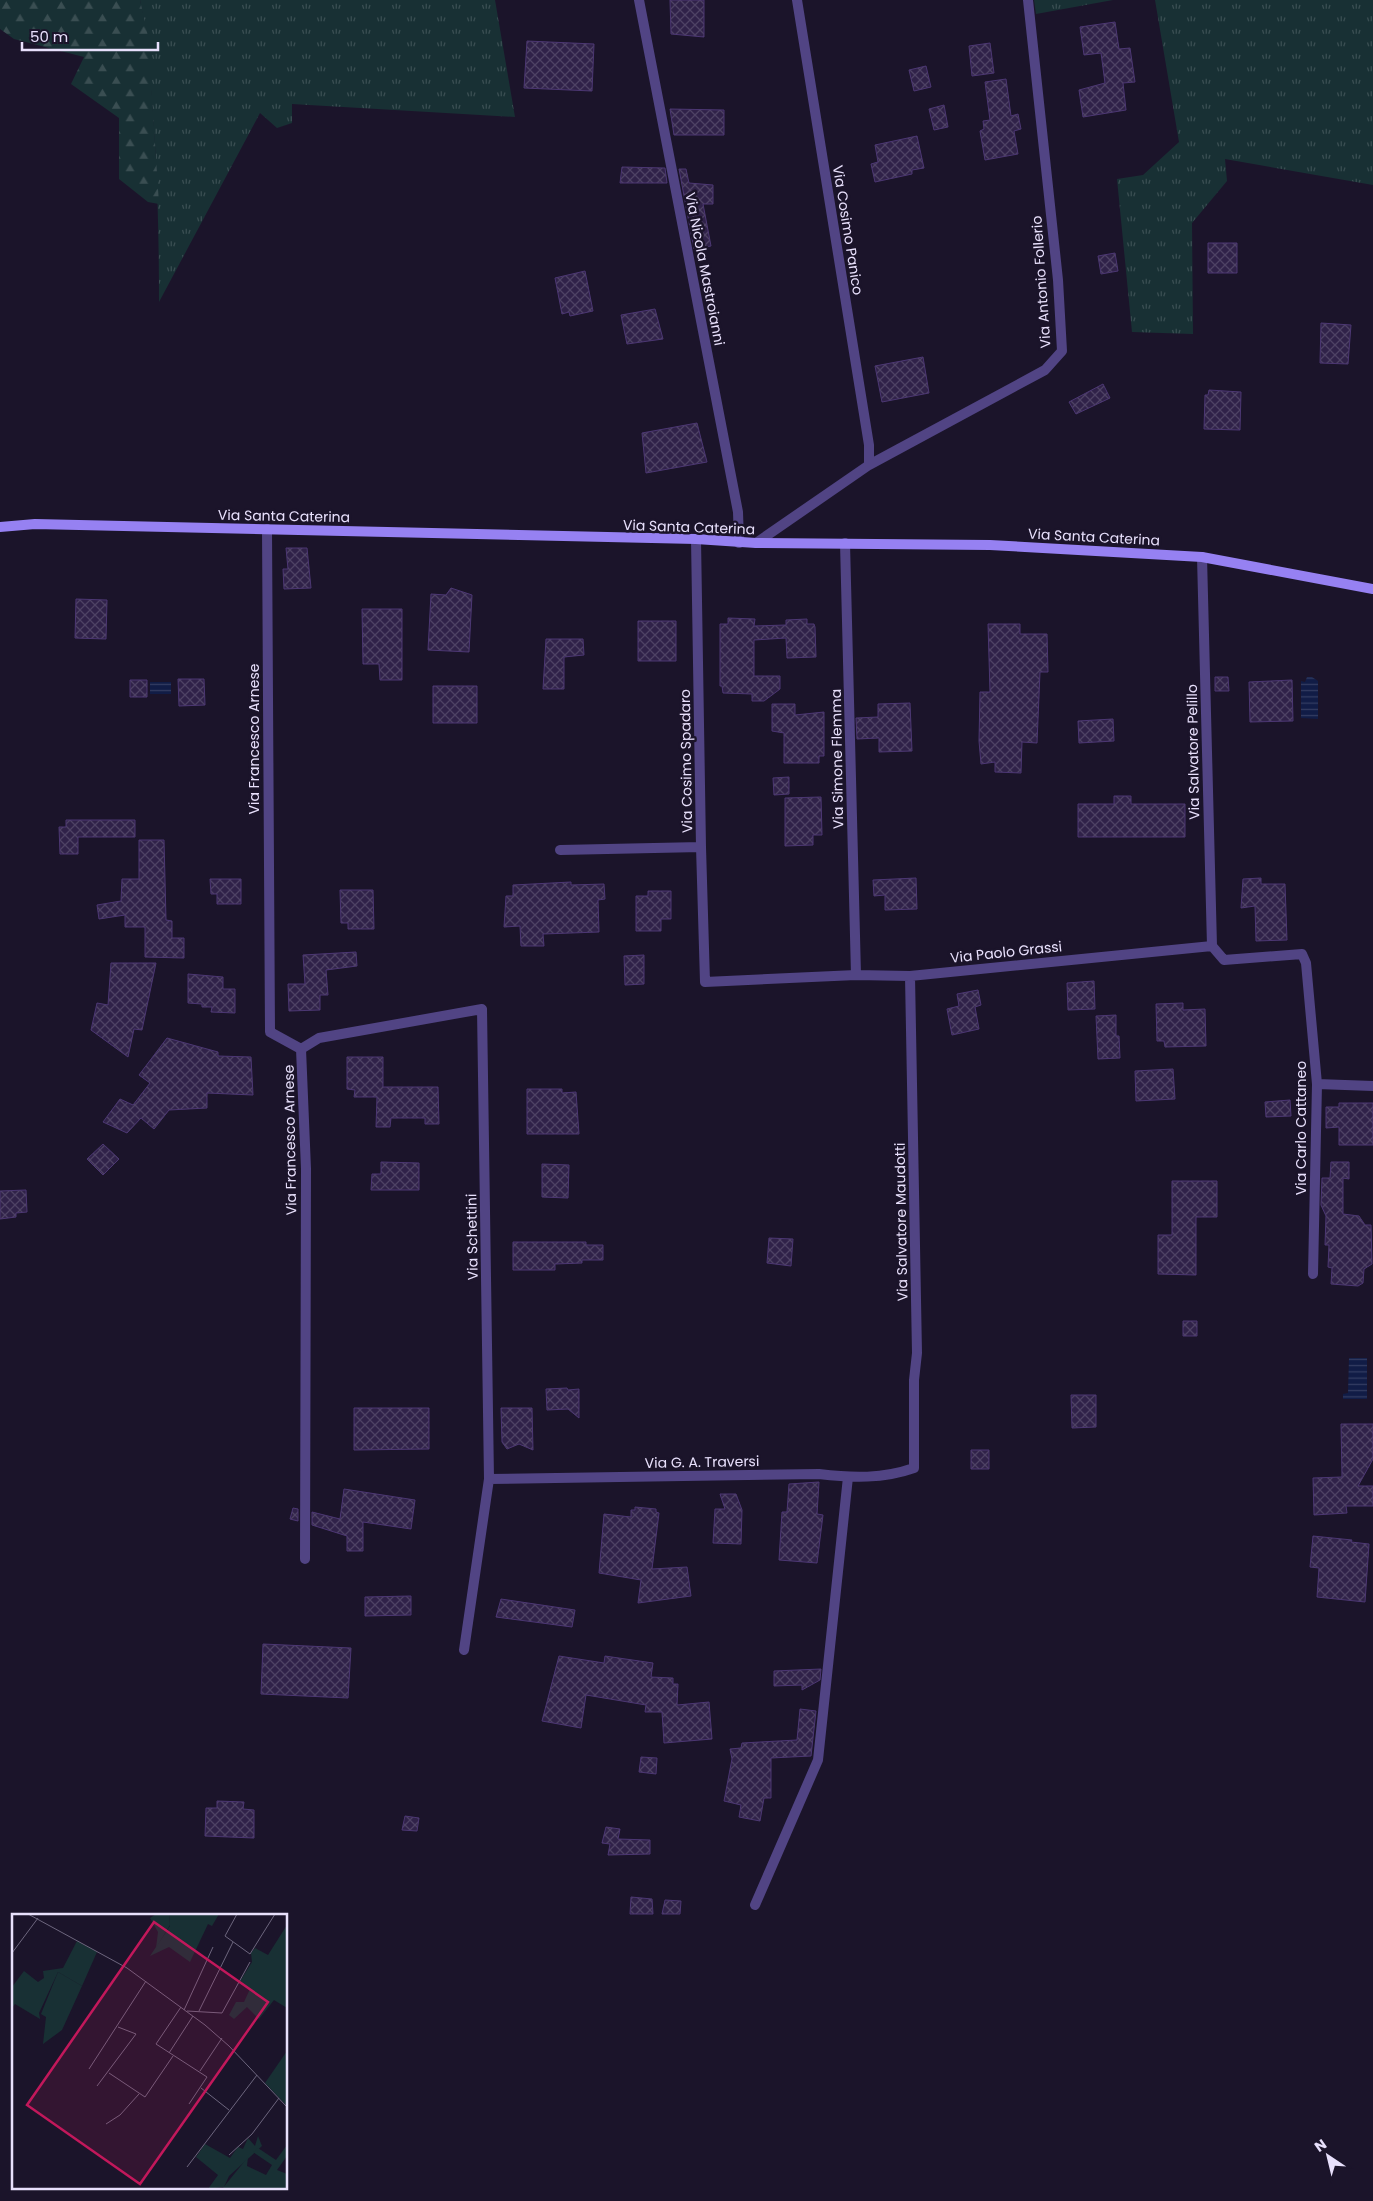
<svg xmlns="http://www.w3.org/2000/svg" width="1373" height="2201" viewBox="0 0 1373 2201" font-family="Poppins,sans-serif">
<defs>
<pattern id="grass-tufts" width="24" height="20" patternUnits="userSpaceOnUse" patternTransform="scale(1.25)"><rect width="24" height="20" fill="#183034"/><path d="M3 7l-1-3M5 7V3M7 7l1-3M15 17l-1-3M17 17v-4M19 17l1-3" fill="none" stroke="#3a4e52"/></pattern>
<pattern id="forest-firs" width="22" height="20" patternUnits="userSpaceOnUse" patternTransform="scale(1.25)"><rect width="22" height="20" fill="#183034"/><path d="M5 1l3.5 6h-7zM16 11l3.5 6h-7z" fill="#3a4e52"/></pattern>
<pattern id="water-rules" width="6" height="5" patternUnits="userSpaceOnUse" patternTransform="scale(1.25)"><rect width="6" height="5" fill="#111c46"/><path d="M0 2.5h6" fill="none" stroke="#343d62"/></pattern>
<pattern id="building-cross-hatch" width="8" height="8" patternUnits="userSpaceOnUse" patternTransform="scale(1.25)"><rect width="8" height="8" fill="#302249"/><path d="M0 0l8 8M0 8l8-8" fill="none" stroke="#4e4264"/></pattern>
</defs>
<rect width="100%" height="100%" fill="#1b142a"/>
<path fill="url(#grass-tufts)" d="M 140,0 L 495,0 L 515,117 L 292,104 L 292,123 L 277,128 L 260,113 L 159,302 C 159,250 158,198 155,145 C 151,96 150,48 140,0 Z
M 1034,0 L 1113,0 L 1036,14 Z
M 1155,0 L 1373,0 L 1373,185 L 1225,159 L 1227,181 L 1192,223 L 1193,334 L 1132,332 L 1117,179 L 1143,175 L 1179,142 Z"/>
<path fill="url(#forest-firs)" d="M 0,0 L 140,0 L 148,36 L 159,204 L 148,202 L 119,179 L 119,118 L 71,84 L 84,57 L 14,39 L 0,29 Z"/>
<path fill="url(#water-rules)" d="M 1307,677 L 1312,677 L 1318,681 L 1318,719 L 1301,718 L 1301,681 L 1305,682 Z
M 150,682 L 171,682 L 171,694 L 150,694 Z
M 1349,1358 L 1367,1358 L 1367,1399 L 1343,1399 L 1343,1394 L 1348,1393 Z"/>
<path fill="url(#building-cross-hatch)" stroke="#4c3773" d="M 670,0 L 704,0 L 704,37 L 671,34 Z
M 1115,22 L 1119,49 L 1130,48 L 1135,82 L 1123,83 L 1126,110 L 1083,117 L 1079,90 L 1105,83 L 1101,53 L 1084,55 L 1080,27 Z
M 527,41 L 594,44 L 592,91 L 524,88 Z
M 990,43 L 994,73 L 972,76 L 969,46 Z
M 926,66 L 931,87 L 914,91 L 909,70 Z
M 1006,79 L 1011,116 L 1018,114 L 1021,129 L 1014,131 L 1018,154 L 985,160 L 980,131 L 984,129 L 983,121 L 990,120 L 985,82 Z
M 944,105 L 948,127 L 934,130 L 929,109 Z
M 670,109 L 724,110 L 724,135 L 674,135 Z
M 917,136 L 924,168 L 912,170 L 912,174 L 875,182 L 871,164 L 878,162 L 875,145 Z
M 622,167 L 665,168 L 667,183 L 620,183 Z
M 679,169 L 686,169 L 689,183 L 713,185 L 713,204 L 703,204 L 711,246 L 694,249 Z
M 1208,243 L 1237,243 L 1237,273 L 1208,273 Z
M 1115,253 L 1118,271 L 1101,274 L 1098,256 Z
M 585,271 L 593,311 L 570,316 L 569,312 L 562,314 L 555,278 Z
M 655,309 L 663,339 L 627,344 L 621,315 Z
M 1321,323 L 1351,325 L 1348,364 L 1320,363 Z
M 923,357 L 929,393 L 882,402 L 875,366 Z
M 1103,384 L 1110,398 L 1076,414 L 1069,402 Z
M 1209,390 L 1241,392 L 1240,430 L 1204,429 L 1205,395 L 1208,395 Z
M 697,423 L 707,462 L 646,473 L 642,433 Z
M 286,548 L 307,548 L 311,588 L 284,589 L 283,569 L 288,569 Z
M 451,588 L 472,595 L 469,652 L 428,650 L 431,594 L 446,595 Z
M 76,599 L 107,600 L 106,639 L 75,638 Z
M 362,609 L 402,609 L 402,680 L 380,680 L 379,664 L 363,664 Z
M 728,618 L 755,619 L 754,626 L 786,625 L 786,620 L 807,619 L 807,624 L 814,624 L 815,627 L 816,657 L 787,658 L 786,638 L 754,640 L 754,676 L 780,676 L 780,689 L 764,701 L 752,701 L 752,694 L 723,693 L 722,686 L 720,686 L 720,624 L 728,624 Z
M 638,621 L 676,621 L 676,661 L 638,661 Z
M 988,624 L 1020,624 L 1020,634 L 1047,634 L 1048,672 L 1040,672 L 1037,743 L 1022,742 L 1021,773 L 995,772 L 995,762 L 981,764 L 979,741 L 980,692 L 990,692 Z
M 546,639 L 583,639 L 584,655 L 564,657 L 564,689 L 543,689 Z
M 1215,677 L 1228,677 L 1229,691 L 1215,691 Z
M 178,679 L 204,679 L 205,705 L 179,706 Z
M 130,680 L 147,680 L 147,697 L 130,697 Z
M 1292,680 L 1293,721 L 1250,722 L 1249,682 Z
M 433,686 L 477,686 L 477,723 L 433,723 Z
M 910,703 L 912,751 L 879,752 L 879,738 L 857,739 L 856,718 L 878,717 L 878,704 Z
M 772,704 L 795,704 L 795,715 L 824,712 L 824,756 L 819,756 L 819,763 L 784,763 L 784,733 L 772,731 Z
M 1113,719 L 1114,741 L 1079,743 L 1078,721 Z
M 789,777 L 789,794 L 774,795 L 773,778 Z
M 1114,796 L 1131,796 L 1131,804 L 1185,804 L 1185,837 L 1078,837 L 1078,804 L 1114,804 Z
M 821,797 L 822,835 L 813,835 L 813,845 L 785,846 L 785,798 Z
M 66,820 L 135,820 L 135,837 L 78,837 L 78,854 L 60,854 L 59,827 L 66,827 Z
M 139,840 L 164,840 L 166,920 L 172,921 L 172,938 L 184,938 L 184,958 L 145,957 L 145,927 L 125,927 L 125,915 L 99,919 L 97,905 L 121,901 L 122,879 L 139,879 Z
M 916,878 L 917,909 L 885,910 L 885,895 L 874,896 L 873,880 Z
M 1261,878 L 1261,884 L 1285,884 L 1287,940 L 1256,941 L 1255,906 L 1241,908 L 1243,879 Z
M 210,879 L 241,879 L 241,904 L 217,904 L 217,894 L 211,894 Z
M 571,882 L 571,885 L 604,884 L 605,899 L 598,900 L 599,932 L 543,934 L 544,946 L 521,946 L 520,926 L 504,927 L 506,896 L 513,896 L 513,885 Z
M 340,890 L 373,890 L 374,929 L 348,929 L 348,923 L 341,923 Z
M 648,891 L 671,891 L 671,919 L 661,919 L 661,931 L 636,931 L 636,896 L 648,896 Z
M 356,952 L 357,966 L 326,970 L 328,995 L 320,995 L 320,1010 L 289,1011 L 288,984 L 305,984 L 303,955 Z
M 644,955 L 644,984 L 625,985 L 624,956 Z
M 111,963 L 156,963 L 142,1030 L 134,1029 L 128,1057 L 91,1030 L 97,1003 L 108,1005 Z
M 188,974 L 223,977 L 223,989 L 235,989 L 235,1013 L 211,1012 L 212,1007 L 202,1007 L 202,1004 L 188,1003 Z
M 1094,981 L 1095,1009 L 1068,1010 L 1067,983 Z
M 978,990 L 981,1005 L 975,1007 L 979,1029 L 952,1035 L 947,1009 L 959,1006 L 957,994 Z
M 1183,1003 L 1183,1010 L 1205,1009 L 1206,1046 L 1165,1047 L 1164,1041 L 1157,1041 L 1156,1004 Z
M 1116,1015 L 1116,1036 L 1119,1036 L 1120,1058 L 1098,1059 L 1096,1016 Z
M 167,1038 L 218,1052 L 218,1056 L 251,1057 L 253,1095 L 207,1093 L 207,1108 L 169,1110 L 154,1129 L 141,1118 L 127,1133 L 103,1122 L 120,1099 L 133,1105 L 150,1083 L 139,1075 Z
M 347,1057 L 383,1057 L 383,1087 L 438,1087 L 439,1124 L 425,1124 L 425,1118 L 391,1118 L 390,1127 L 376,1127 L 377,1097 L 354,1097 L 355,1090 L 347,1089 Z
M 1173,1069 L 1175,1099 L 1136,1101 L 1135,1071 Z
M 527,1089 L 562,1089 L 562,1093 L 576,1092 L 579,1134 L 527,1134 Z
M 1290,1100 L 1291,1116 L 1266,1117 L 1265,1102 Z
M 1339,1103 L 1373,1103 L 1373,1145 L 1339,1145 L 1339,1127 L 1326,1128 L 1326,1107 L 1339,1107 Z
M 103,1144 L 119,1159 L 103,1175 L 87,1159 Z
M 381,1162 L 419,1163 L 419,1190 L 371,1190 L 372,1174 L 381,1174 Z
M 1331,1162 L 1349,1162 L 1349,1179 L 1343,1178 L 1343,1214 L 1359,1216 L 1365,1225 L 1371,1225 L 1372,1264 L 1364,1269 L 1363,1283 L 1358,1286 L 1331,1284 L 1332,1268 L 1328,1267 L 1329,1245 L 1325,1245 L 1326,1216 L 1321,1205 L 1322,1178 L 1330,1178 Z
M 542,1164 L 569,1165 L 568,1198 L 542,1197 Z
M 1172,1181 L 1217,1181 L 1217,1217 L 1196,1217 L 1196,1275 L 1158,1274 L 1158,1235 L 1172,1235 Z
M 26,1190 L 27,1212 L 16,1213 L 16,1217 L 0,1219 L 0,1191 Z
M 769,1238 L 793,1239 L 791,1266 L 767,1263 Z
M 513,1242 L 586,1242 L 586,1245 L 603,1245 L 603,1260 L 582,1260 L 582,1263 L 555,1264 L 555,1270 L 513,1270 Z
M 1183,1321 L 1197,1321 L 1197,1336 L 1183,1336 Z
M 567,1388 L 568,1390 L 579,1389 L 579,1418 L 568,1409 L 547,1410 L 546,1389 Z
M 1071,1395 L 1096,1395 L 1096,1427 L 1072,1428 Z
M 354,1408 L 429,1408 L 429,1449 L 354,1450 Z
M 501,1408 L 532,1408 L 533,1450 L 519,1444 L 507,1449 L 502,1442 Z
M 1341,1424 L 1373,1424 L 1373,1459 L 1358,1486 L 1373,1486 L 1373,1506 L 1346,1506 L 1347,1513 L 1314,1515 L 1313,1478 L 1342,1477 Z
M 971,1450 L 989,1450 L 989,1469 L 971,1469 Z
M 819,1482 L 817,1514 L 823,1515 L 817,1563 L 779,1560 L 782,1512 L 787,1512 L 789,1484 Z
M 344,1489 L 415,1500 L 411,1529 L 363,1522 L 363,1551 L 347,1551 L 347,1536 L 312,1525 L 312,1512 L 340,1519 Z
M 720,1494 L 736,1494 L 742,1510 L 741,1544 L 713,1543 L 715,1509 L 725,1509 Z
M 635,1507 L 656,1509 L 656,1512 L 659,1513 L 652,1569 L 687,1567 L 691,1596 L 638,1603 L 641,1580 L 599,1573 L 604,1514 L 631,1517 L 631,1510 L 635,1510 Z
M 293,1508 L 298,1509 L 298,1521 L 290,1519 Z
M 1313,1536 L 1352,1540 L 1351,1542 L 1369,1544 L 1365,1602 L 1317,1597 L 1319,1568 L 1310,1567 Z
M 411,1596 L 411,1615 L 365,1616 L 365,1597 Z
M 501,1599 L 575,1610 L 572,1627 L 496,1617 Z
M 263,1644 L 351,1648 L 348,1698 L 261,1694 Z
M 559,1656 L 604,1663 L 605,1656 L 653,1663 L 651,1677 L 673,1678 L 673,1684 L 678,1684 L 677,1705 L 709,1702 L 712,1739 L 664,1743 L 662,1712 L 645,1712 L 646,1705 L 586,1695 L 581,1728 L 542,1721 Z
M 821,1669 L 820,1680 L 802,1690 L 802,1685 L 774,1686 L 774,1671 Z
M 800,1709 L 816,1711 L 811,1756 L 771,1758 L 771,1798 L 764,1798 L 760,1821 L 739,1817 L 741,1805 L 724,1801 L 732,1759 L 730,1749 L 741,1748 L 742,1743 L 797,1740 Z
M 641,1757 L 657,1758 L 656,1774 L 639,1772 Z
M 217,1801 L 244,1802 L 243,1809 L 254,1810 L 254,1838 L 205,1836 L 206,1808 L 217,1808 Z
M 405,1816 L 419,1818 L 417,1831 L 402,1830 Z
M 606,1827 L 620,1829 L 618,1839 L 650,1840 L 650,1854 L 608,1855 L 610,1844 L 602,1843 Z
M 631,1897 L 652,1899 L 653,1914 L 630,1914 Z
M 665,1900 L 681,1901 L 680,1914 L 662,1914 Z"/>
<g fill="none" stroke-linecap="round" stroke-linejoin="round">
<path stroke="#514484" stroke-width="10" d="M 639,0 L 738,512 L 739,543
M 797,0 L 869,445 L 869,465
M 267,529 L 270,1032 L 301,1049 L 306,1169 L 305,1559
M 696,539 L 701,847 L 705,982 L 856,975 L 910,976 L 1212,946 L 1224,960 L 1302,954 L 1306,963 L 1317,1084 L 1313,1274
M 756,543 L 869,465 L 1045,370 L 1062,351 L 1058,280 L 1028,0
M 845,543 L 856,975
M 1202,557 L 1212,946
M 560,850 L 701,847
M 301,1049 L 319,1038 L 482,1009 L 489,1479 L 464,1650
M 1317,1084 L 1373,1086
M 489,1479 L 819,1474 C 852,1478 883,1479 914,1468 L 914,1380 L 917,1353 L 910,976
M 755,1905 L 818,1760 L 848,1477"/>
<path stroke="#9681f2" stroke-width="10" d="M 0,527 L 35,524 L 696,539 L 756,543 L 990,545 L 1202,557 L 1373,589"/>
</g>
<g text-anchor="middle" stroke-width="5" stroke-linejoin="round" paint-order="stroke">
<g font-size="14" fill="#e8e0fc" stroke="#1b142a">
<text transform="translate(848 230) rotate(81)" y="5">Via Cosimo Panico</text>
<text transform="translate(705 269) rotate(79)" y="5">Via Nicola Mastroianni</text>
<text transform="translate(1041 282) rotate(-94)" y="5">Via Antonio Follerio</text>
<text transform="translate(284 516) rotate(1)" y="5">Via Santa Caterina</text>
<text transform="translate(689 527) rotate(2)" y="5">Via Santa Caterina</text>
<text transform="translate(1094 537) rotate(3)" y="5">Via Santa Caterina</text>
<text transform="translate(254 739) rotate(-90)" y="5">Via Francesco Arnese</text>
<text transform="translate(1193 752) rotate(-91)" y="5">Via Salvatore Pelillo</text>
<text transform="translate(837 759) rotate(-91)" y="5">Via Simone Flemma</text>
<text transform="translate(686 761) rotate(-91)" y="5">Via Cosimo Spadaro</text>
<text transform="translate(1006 952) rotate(-6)" y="5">Via Paolo Grassi</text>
<text transform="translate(1301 1128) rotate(-90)" y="5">Via Carlo Cattaneo</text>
<text transform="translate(290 1140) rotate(-91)" y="5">Via Francesco Arnese</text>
<text transform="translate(901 1222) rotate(-91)" y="5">Via Salvatore Maudotti</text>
<text transform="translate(472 1237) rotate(-91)" y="5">Via Schettini</text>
<text transform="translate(702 1462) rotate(-1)" y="5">Via G. A. Traversi</text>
</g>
</g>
<g transform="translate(12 1914)">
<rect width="275" height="275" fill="#1b142a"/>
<path d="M 157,0 L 207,0 L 200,12 L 196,10 L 178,48 L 157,33 L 138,42 L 158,12 ZM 275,11 L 275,94 L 262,86 L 247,105 L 235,93 L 222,105 L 217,101 L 224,88 L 232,88 L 238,75 L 227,69 L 240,48 L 239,39 L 243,34 L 256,41 ZM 65,27 L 85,38 L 70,72 L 46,58 L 27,99 L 28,105 L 3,90 L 0,94 L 0,73 L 12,57 L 26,68 L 32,64 L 31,57 L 51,54 ZM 275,137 L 275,192 L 253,169 ZM 246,222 L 250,232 L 217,262 L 212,273 L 196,275 L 206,261 L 184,243 L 193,230 L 218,244 L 226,233 L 231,235 L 236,224 L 243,232 Z" fill="#183034"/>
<path d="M 144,0 L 157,0 L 158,11 L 144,34 L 146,18 L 138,4 ZM 46,58 L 70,72 L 50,116 L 31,130 L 34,103 L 29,100 ZM 275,231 L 275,242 L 265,256 L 275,260 L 275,275 L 210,275 L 236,243 L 235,252 L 254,261 L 260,251 L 241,238 L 246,234 L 264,246 Z" fill="#183034"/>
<path fill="none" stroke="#6d667e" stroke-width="1" d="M 16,0 L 115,54 L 193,111 L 217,132 L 275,193M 225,0 L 213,22 L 238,40 L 263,0M 0,39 L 26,4M 169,93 L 144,130 L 195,163 L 177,190M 172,96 L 201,33M 175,97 L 210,99 L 238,48M 187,97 L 221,28M 157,139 L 181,102M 77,155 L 134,67M 188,157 L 210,124M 97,159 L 133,183 L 161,142M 85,172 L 124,120 L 106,113M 189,174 L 217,196M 94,210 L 108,201 L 127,180M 217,241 L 240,220 L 267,184M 175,253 L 245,161"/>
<path fill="#c2185b" fill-opacity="0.15" stroke="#c2185b" stroke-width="2.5" d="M 142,8 L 256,88 L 128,270 L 15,191 Z"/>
<rect width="275" height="275" fill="none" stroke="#e8e0fc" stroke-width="2.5"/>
</g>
<g transform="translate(1328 2156) rotate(325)" stroke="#1b142a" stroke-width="4" paint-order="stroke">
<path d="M0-4L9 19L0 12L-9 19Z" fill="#e8e0fc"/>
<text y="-8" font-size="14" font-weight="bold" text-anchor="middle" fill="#e8e0fc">N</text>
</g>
<path d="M22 42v8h136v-8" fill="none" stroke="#e8e0fc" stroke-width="2.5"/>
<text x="30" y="42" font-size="15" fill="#e8e0fc" stroke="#1b142a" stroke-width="4" paint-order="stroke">50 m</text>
</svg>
